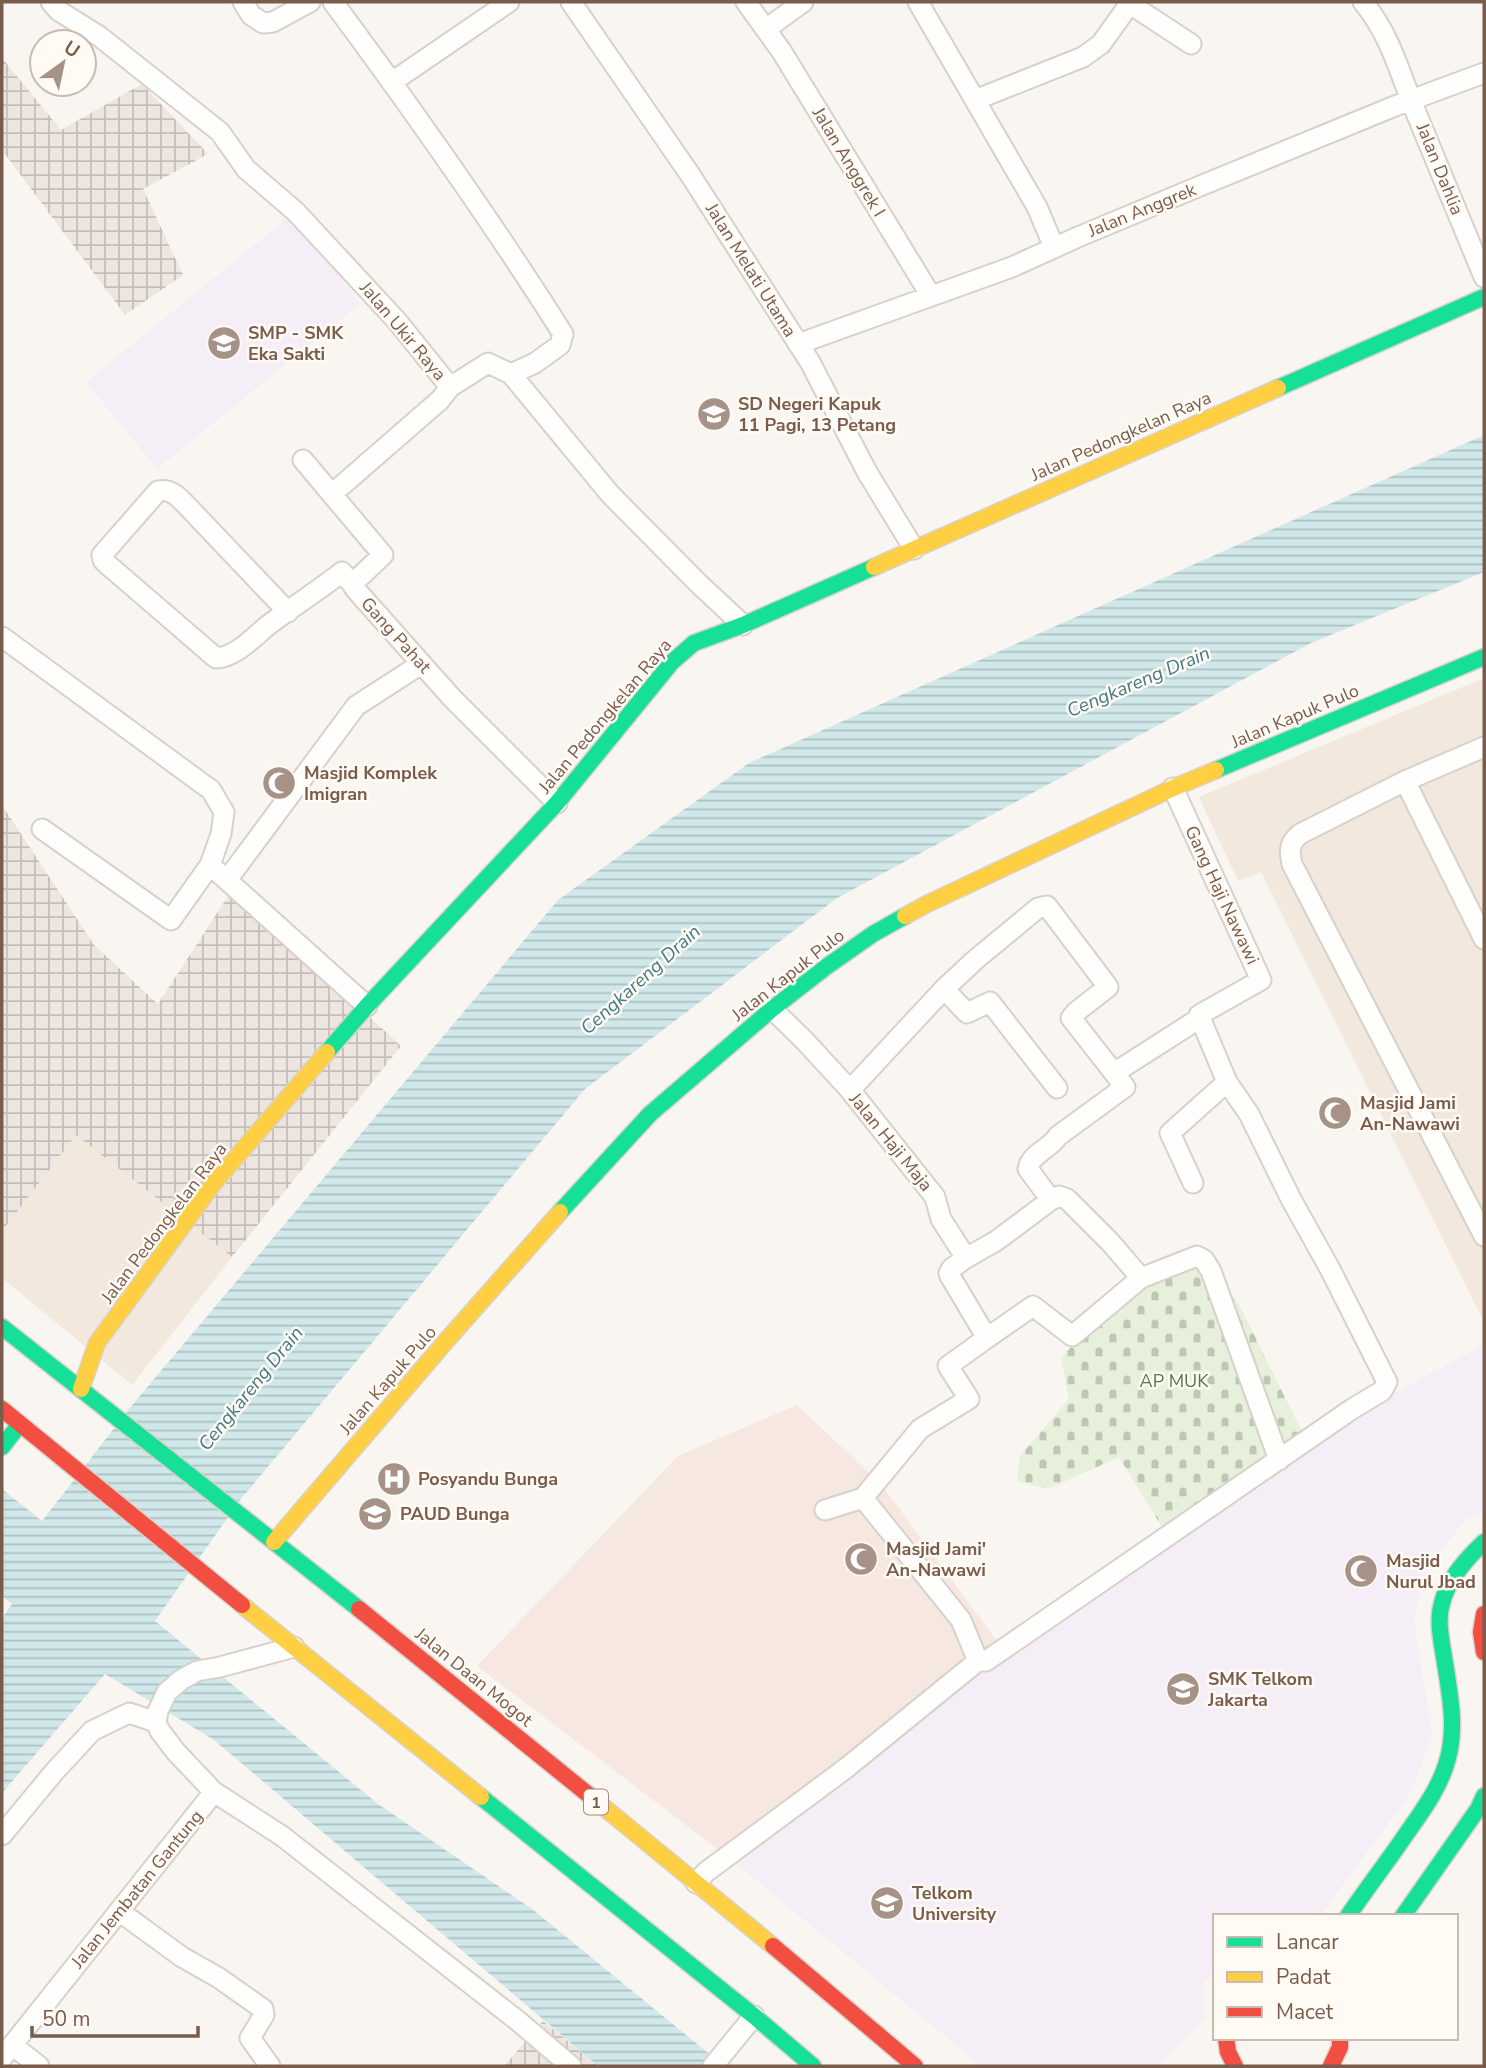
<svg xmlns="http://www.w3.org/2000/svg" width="1486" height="2068" viewBox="0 0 1486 2068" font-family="'Nunito Sans',sans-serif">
<defs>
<pattern id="industrial-grid" width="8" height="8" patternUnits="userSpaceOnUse" patternTransform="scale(1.75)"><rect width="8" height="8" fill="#ede5e0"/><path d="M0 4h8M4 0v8" fill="none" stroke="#c5bdb8"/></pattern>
<pattern id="cemetery-stones" width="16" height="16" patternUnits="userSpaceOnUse" patternTransform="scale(1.75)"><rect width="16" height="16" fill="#e7f0db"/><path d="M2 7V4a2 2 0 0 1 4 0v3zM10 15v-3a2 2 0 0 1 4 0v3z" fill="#c0c6b4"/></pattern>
<pattern id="water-rules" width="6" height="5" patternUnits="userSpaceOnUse" patternTransform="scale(1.75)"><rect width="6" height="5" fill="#d0e8ea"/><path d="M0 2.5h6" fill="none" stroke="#aebfc0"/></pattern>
</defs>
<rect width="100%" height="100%" fill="#f9f5f0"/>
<path fill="#f2e8de" d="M 1484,678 L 1484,1322 L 1261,872 L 1238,881 L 1199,797 Z
M 76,1135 L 232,1257 L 132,1385 L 2,1278 L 2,1231 Z"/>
<path fill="#f6e8e1" d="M 797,1405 L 881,1484 L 997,1641 L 849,1768 L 728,1857 L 477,1666 L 678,1456 Z"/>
<path fill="url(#industrial-grid)" d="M 2,58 L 61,130 L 142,84 L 208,154 L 143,189 L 183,275 L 125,315 L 5,154 L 2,156 Z
M 2,805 L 94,945 L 158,1004 L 232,890 L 401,1046 L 232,1257 L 76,1135 L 2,1231 Z
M 543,2021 L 598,2066 L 504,2066 Z"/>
<path fill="#f6eef6" d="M 290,216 L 361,303 L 157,469 L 86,382 Z
M 1484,1345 L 1484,1512 L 1464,1521 L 1427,1571 L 1414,1617 L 1432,1737 L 1410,1794 L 1320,1916 L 1215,1916 L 1215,1974 L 1203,1982 L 1204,2019 L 1158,2066 L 981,2066 L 728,1857 L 849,1768 L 997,1641 L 1167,1535 L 1306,1440 Z"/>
<path fill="url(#cemetery-stones)" d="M 1204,1252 L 1242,1310 L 1306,1440 L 1167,1535 L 1119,1457 L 1048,1489 L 1017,1481 L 1020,1456 L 1069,1399 L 1061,1358 L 1081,1336 L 1149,1281 Z"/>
<path fill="url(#water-rules)" d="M 1484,435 L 1484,572 L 1311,643 L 837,898 L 585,1089 L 240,1500 L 155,1621 L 378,1804 L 532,1909 L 724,2066 L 598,2066 L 226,1750 L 211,1738 L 105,1674 L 2,1793 L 2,1618 L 12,1604 L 2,1596 L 2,1489 L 42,1521 L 133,1404 L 558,900 L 749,763 Z"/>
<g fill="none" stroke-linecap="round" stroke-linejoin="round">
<g stroke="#d7d1cb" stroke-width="23">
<path id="street" d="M 51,2 L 59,11 L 99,36 L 220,132 L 246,169 L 296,212 L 397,321 L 450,387 L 488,363 L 511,374 L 610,494 L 699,584 L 743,625
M 243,2 L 251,15 L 263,23 L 273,22 L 310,2
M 333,2 C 413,110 491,220 563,334 L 560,345 L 535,363 L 511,374
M 571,2 L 691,176 L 810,362 L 867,472 L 914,549
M 746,2 L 782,52 L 931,296
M 918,2 L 1037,207 L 1054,247
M 1127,2 L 1191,44
M 1363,2 C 1388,32 1398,67 1412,103 C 1436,161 1460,219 1484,277
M 766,29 L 803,2
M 392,82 L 509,2
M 975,100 L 1083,57 L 1101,44 L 1131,2
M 798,344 L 1012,267 L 1078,237 L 1200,186 L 1395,106 L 1484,73
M 303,460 L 383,555 L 352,584 L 356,590 L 452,698 L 557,803
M 332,494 L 440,400 L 450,387
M 288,612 L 191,510 C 181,500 173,488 158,491 L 102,555 L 103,560 L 107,564 L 216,658 C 237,657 255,635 271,623 C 294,606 319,590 342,572 L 352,584
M 2,637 L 211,790 L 224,812 L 221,834 L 210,865 L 367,1006
M 1484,747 L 1405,781 L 1300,834 C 1289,843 1289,851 1292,864 L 1484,1236
M 1405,781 L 1484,939
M 1173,788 L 1261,980 L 1199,1015 L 1227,1082 L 1170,1133 L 1193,1183
M 42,829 L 171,920 L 210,865
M 227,880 L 356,706 L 421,664
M 944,989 L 967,1013 L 990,1002 L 1057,1088
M 772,1009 L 803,1039 L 850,1090 L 935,1197 L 941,1219 L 966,1258 L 952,1268 L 949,1273 L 950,1276 L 987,1338 L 948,1366 L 969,1399 L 920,1429 L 863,1498
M 1114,1073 L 1200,1018
M 850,1090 L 944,989 L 975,960 L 1038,908 L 1047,906 L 1108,987 L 1076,1012 L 1071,1018 L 1125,1087 L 1058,1136 C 1050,1149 1030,1154 1028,1169 L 1051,1200 L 1059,1196 L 1067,1199 L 1110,1242 L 1141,1278
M 966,1258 L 996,1241 L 1051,1200
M 987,1338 L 1033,1306 L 1072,1336 L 1141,1278 L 1197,1256 L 1204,1260 L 1211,1271 L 1279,1460
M 825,1510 L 863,1498 L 961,1620 L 978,1661
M 214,1792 L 282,1836 L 518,2021 L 571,2066
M 2,1835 L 55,1771 L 92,1731 L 129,1713 L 156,1722
M 696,1883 L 706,1872 L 845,1769 L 978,1661 L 986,1661 L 1352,1409 L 1382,1391 L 1387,1382 L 1330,1269 L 1292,1201 L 1249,1114 L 1227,1082
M 119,1911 L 182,1957 L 219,1978 L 263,2009 L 264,2015 L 250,2038 L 270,2066
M 12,2045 L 39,2066
M 2,2058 L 214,1792 L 176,1752 L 160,1731 L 156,1722 L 158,1711 L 167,1692 L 181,1680 L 197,1671 L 220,1667 L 294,1647
M 713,2066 L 754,2016"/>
</g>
<g stroke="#d9d2cb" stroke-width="19">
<path id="fast" d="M 1278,388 L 1484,297
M 1216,770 L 1484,657
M 327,1052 L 367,1006 L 557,803 L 672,662 L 694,643 L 743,625 L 874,567
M 560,1212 L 650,1114 L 772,1009 L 826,967 L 873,934 L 905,916
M 2,1327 L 359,1609
M 2,1447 L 20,1424
M 481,1797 L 754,2016 L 813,2066
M 1348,1916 C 1367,1888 1388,1861 1407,1833 C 1423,1810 1441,1786 1448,1758 C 1457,1725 1449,1690 1444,1657 C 1441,1639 1437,1620 1442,1603 C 1448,1579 1466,1559 1484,1542
M 1403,1916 L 1478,1809 L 1484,1796"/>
</g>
<g stroke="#d9d2cb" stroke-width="19">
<path id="slow" d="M 874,567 L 1278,388
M 905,916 L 927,904 L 1173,788 L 1216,770
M 81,1389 L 97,1343 L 214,1183 L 327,1052
M 274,1542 L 447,1340 L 560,1212
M 242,1605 L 481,1797
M 595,1800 L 773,1946"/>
</g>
<g stroke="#d9d2cb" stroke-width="19">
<path id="jam" d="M 2,1409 L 242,1605
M 359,1609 L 595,1800
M 1484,1614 L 1481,1632 L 1484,1652
M 773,1946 L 915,2066
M 1226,2038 L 1228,2052 L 1235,2066
M 1331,2066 L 1340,2047 L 1340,2038"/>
</g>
<use href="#street" stroke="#fefefd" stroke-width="19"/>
<use href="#fast" stroke="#16e098" stroke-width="16"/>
<use href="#slow" stroke="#ffcf43" stroke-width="16"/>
<use href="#jam" stroke="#f24e42" stroke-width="16"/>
</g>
<defs>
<g id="school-disc" transform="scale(1.75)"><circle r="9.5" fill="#a69286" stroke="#fffaf3"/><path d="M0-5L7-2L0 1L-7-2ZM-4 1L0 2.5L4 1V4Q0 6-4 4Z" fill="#fff"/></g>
<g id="mosque-disc" transform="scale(1.75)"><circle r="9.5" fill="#a69286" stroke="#fffaf3"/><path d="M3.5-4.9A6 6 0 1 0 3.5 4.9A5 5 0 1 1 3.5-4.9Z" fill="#fff"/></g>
<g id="hospital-disc" transform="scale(1.75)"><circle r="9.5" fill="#a69286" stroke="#fffaf3"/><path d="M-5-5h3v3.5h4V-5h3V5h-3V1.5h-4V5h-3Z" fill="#fff"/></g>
<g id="university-disc" transform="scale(1.75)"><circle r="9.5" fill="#a69286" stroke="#fffaf3"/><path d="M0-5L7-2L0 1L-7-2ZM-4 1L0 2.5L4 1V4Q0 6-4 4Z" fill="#fff"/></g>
</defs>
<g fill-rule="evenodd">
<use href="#school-disc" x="224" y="343"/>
<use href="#school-disc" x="714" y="414"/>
<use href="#mosque-disc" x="279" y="783"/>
<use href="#mosque-disc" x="1335" y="1113"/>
<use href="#hospital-disc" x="394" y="1479"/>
<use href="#school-disc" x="375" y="1514"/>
<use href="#mosque-disc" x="861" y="1559"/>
<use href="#mosque-disc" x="1361" y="1571"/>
<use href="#school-disc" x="1183" y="1689"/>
<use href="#university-disc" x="887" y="1903"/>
</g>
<g text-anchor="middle" stroke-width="5" stroke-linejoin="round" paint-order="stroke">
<rect fill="#fffaf3" stroke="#a28b7f" stroke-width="2" x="584" y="1789.5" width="24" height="25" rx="5"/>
<g font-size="16" font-weight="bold" fill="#7a5c4d">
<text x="596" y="1808">1</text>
</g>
<g font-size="18" fill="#7a5c4d" stroke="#fffaf3">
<text transform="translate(849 162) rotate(59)" y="6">Jalan Anggrek I</text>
<text transform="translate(1440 169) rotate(68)" y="6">Jalan Dahlia</text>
<text transform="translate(1142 210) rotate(-22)" y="6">Jalan Anggrek</text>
<text transform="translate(751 270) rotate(58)" y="6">Jalan Melati Utama</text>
<text transform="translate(403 331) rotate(50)" y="6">Jalan Ukir Raya</text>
<text transform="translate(1121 436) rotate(-24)" y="6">Jalan Pedongkelan Raya</text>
<text transform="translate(396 635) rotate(48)" y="6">Gang Pahat</text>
<text transform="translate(605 716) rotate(-50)" y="6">Jalan Pedongkelan Raya</text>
<text transform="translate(1295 716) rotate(-23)" y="6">Jalan Kapuk Pulo</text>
<text transform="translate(1222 895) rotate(65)" y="6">Gang Haji Nawawi</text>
<text transform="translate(788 975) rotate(-38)" y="6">Jalan Kapuk Pulo</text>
<text transform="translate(891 1142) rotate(51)" y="6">Jalan Haji Maja</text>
<text transform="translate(164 1223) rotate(-53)" y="6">Jalan Pedongkelan Raya</text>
<text transform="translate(388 1380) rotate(-49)" y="6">Jalan Kapuk Pulo</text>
<text transform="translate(474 1677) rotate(39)" y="6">Jalan Daan Mogot</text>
<text transform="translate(137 1889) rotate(-51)" y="6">Jalan Jembatan Gantung</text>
</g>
<g font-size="18" font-weight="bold" fill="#7a5c4d" stroke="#fffaf3" text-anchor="start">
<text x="248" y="339">SMP - SMK<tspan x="248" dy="21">Eka Sakti</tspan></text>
<text x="738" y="410">SD Negeri Kapuk<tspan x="738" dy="21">11 Pagi, 13 Petang</tspan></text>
<text x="304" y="779">Masjid Komplek<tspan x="304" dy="21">Imigran</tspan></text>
<text x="1360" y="1109">Masjid Jami<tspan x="1360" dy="21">An-Nawawi</tspan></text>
<text x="418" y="1485">Posyandu Bunga</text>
<text x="400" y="1520">PAUD Bunga</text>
<text x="886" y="1555">Masjid Jami'<tspan x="886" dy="21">An-Nawawi</tspan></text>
<text x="1386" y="1567">Masjid<tspan x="1386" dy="21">Nurul Jbad</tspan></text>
<text x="1208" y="1685">SMK Telkom<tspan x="1208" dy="21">Jakarta</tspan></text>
<text x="912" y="1899">Telkom<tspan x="912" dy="21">University</tspan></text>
</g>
<g font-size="18" fill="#537a41" stroke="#fffaf3">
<text x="1174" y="1387">AP MUK</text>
</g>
<g font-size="19" font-style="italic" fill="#437c86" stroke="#fffaf3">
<text transform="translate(1138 681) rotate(-23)" y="7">Cengkareng Drain</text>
<text transform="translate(640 979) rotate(-42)" y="7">Cengkareng Drain</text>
<text transform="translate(250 1388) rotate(-51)" y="7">Cengkareng Drain</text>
</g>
</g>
<rect width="1486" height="2068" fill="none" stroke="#7a5c4d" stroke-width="7"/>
<rect x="1213" y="1914" width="245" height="126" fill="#fffaf3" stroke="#cabbb1" stroke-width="2"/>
<rect x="1227" y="1937" width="35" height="10" fill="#16e098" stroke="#cabbb1" stroke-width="2"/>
<text x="1276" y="1949" font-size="21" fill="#7a5c4d">Lancar</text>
<rect x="1227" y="1972" width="35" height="10" fill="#ffcf43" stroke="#cabbb1" stroke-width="2"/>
<text x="1276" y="1984" font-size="21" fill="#7a5c4d">Padat</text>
<rect x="1227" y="2007" width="35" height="10" fill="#f24e42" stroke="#cabbb1" stroke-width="2"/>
<text x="1276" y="2019" font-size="21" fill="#7a5c4d">Macet</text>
<g transform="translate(63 63) rotate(33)"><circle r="33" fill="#fffaf3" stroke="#cabbb1" stroke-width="2"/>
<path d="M0-5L12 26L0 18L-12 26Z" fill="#a69286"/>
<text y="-10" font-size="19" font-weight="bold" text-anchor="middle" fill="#7a5c4d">U</text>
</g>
<path d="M32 2026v10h166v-10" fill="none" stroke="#7a5c4d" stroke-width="3.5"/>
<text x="42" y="2026" font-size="21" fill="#7a5c4d" stroke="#fffaf3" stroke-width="5" paint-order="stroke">50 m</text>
</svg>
